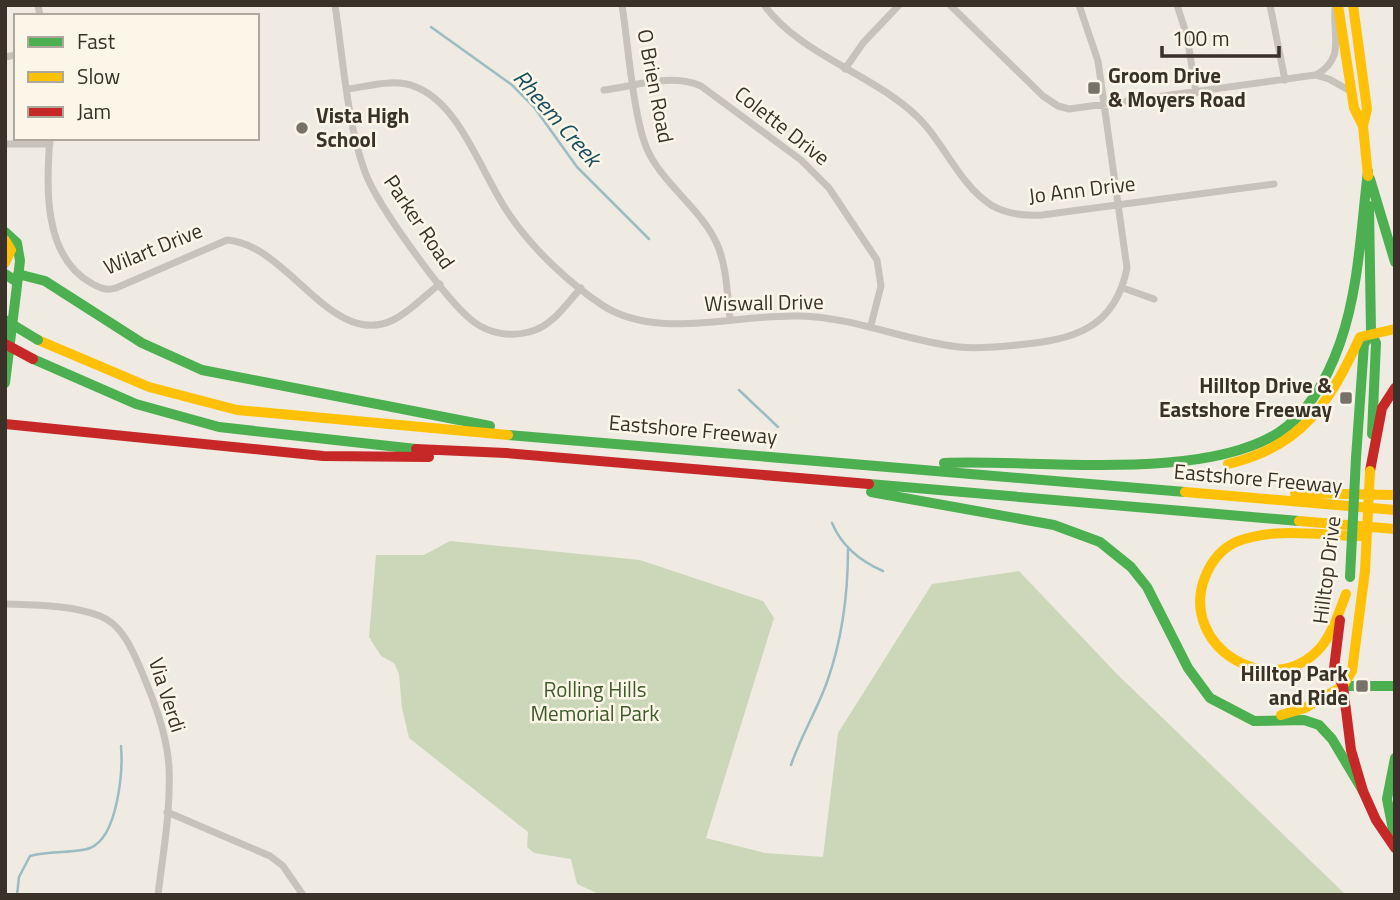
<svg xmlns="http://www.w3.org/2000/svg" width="1400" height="900" viewBox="0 0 1400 900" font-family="'Titillium Web',sans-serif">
<rect width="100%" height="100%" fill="#efebe2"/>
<path fill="#ccd7ba" d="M 450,541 L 640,560 L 763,601 L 774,618 L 706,838 L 765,853 L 823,857 L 838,733 L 932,584 L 1019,571 L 1117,674 L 1346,895 L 601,895 L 577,884 L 571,859 L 534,853 L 527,847 L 528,832 L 409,738 L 402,708 L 399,674 L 394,663 L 381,656 L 369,637 L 376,555 L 424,555 Z"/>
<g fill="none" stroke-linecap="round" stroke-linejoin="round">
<path stroke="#9cbbc2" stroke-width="2.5" d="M 431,27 L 512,85 L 534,107 L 577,167 L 649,239
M 739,390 L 778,427
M 832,523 C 842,547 860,561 883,571
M 791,765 C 801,736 817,710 827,682 C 842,640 848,593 848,549
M 17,895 L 19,877 L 30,856 C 47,851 79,853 90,848 C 118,837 123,771 121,746"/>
<path stroke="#c8c3ba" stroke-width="7" d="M 38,5 L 40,16
M 335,5 C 343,58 347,123 365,172 C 377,205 447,302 474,322 C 490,334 511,337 529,332 C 552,327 566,304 581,288
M 622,5 C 628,43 633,116 647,149 C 663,185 701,208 717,244 C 727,267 727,294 730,318
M 764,5 C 805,60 883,76 926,126 C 947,151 963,187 991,205 C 1006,214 1025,216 1042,215 L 1274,184
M 950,5 L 1043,96 L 1058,106 L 1069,109 L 1315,75 L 1329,79 L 1352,92
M 1177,5 L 1187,36 L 1196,93
M 1270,5 L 1285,80
M 5,57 L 16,55
M 845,69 L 863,43 L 899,5
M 1316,75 C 1345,58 1333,39 1335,9
M 348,89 C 370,86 395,78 416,87 C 462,105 483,179 511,217 C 534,250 569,283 602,305 C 657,341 736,314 799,316 C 855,317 905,341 959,347 C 978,349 998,347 1017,345 C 1073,340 1115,329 1127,268 L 1098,61 L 1079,5
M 604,90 C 635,86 671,73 701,86 L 801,160 L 829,188 L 877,260 L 881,286 L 871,325
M 50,138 C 46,186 43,256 91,283 C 100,288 106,291 116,288 L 227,240 C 288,244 332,350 393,320 C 410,312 425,295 440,284
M 5,144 L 50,144
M 1123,288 L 1154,299
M 5,604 C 35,605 72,605 100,616 C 122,624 133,651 141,670 C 154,701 167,734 169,767 C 171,810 163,853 158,895
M 167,812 L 270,856 L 283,866 L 303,895"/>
<path stroke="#4caf50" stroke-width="10" d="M 1370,179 L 1395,262
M 1369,206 L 1371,332 L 1376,343 L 1372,434
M 5,232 L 17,243 L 20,261 L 5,383
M 5,274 L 17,282
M 18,274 L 45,281 L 142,343 L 202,370 L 490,426
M 33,359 L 136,404 L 219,427 L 416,449
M 508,435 L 1185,492
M 1356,458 L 1364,344 L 1370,335
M 944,463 C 1037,459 1200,482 1278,433 C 1309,413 1328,377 1340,343 C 1359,289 1361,228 1368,171
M 869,484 L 1299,521
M 871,492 L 1054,525 L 1100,542 L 1131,567 L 1147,587 L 1188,668 L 1210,698 L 1254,721 L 1304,720 L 1319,725 L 1332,739 L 1363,791
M 1343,686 L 1395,686
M 1395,758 L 1387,799 L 1395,840"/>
<path stroke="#ffc107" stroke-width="10" d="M 1338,5 L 1354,108 L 1363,126
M 1353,5 L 1367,109 L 1363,126 L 1368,176
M 5,240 L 11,250 L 5,263
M 38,340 L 149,387 L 237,410 L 508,435
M 1228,464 C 1302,447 1330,402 1360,337 L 1395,329
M 1185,492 L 1395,510
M 1295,493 L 1395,495
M 1299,521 L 1395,529
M 1346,594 C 1339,612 1333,632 1321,647 C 1271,704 1178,646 1205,577 C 1211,562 1221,549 1236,542 C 1275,526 1323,536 1364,536
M 1343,686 L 1352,671 L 1365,571
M 1281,715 L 1305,708 L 1343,686"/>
<path stroke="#c62828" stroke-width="10" d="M 5,424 L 323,456 L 429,457
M 416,449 L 506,453 L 869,484
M 1370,471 L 1382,408 L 1395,388
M 1340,620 L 1334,668 L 1343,686 L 1351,750 L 1363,791 L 1376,820 L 1395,848"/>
<path stroke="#4caf50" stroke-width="10" d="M 5,320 L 38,340
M 1350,577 L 1356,458"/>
<path stroke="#ffc107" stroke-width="10" d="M 1365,571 L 1370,471"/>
<path stroke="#c62828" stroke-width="10" d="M 5,344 L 33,359"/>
</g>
<g fill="#797269" stroke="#fcf6e9" stroke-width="2.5">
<rect x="1087" y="81" width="14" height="14" rx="3.5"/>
<circle cx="302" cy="128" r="7"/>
<rect x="1339" y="391" width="14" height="14" rx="3.5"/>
<rect x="1355" y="679" width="14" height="14" rx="3.5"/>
</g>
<g text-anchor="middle" stroke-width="5" stroke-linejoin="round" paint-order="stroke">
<g font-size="21" font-weight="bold" fill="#3a3128" stroke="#fcf6e9" text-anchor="start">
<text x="1108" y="83">Groom Drive<tspan x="1108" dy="24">&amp; Moyers Road</tspan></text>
<text x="316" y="123">Vista High<tspan x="316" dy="24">School</tspan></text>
<text x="1332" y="393" text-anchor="end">Hilltop Drive &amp;<tspan x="1332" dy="24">Eastshore Freeway</tspan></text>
<text x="1348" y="681" text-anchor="end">Hilltop Park<tspan x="1348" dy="24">and Ride</tspan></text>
</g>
<g font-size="21" fill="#3a3128" stroke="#fcf6e9">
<text transform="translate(655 86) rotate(79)" y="7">O Brien Road</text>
<text transform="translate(782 126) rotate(38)" y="7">Colette Drive</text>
<text transform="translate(1082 190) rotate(-7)" y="7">Jo Ann Drive</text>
<text transform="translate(419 222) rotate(56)" y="7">Parker Road</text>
<text transform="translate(153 249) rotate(-22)" y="7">Wilart Drive</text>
<text transform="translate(764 303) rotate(-1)" y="7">Wiswall Drive</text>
<text transform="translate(693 430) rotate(5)" y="7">Eastshore Freeway</text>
<text transform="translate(1258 479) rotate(5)" y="7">Eastshore Freeway</text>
<text transform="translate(1327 570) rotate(-83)" y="7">Hilltop Drive</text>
<text transform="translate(167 695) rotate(72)" y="7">Via Verdi</text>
</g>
<g font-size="21" fill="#3f5b29" stroke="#fcf6e9">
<text x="595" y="697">Rolling Hills<tspan x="595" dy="24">Memorial Park</tspan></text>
</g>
<g font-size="23" font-style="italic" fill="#184e60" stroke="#fcf6e9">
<text transform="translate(557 118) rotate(49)" y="8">Rheem Creek</text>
</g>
</g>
<rect width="1400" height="900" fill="none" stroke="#3a3128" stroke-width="14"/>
<rect x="14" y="14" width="245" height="126" fill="#fcf6e9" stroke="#aea79c" stroke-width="2"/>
<rect x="28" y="37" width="35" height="10" fill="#4caf50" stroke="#aea79c" stroke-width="2"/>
<text x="77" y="49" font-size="21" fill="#3a3128">Fast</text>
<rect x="28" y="72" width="35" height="10" fill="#ffc107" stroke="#aea79c" stroke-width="2"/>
<text x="77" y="84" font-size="21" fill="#3a3128">Slow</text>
<rect x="28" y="107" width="35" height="10" fill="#c62828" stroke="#aea79c" stroke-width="2"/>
<text x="77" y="119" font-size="21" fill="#3a3128">Jam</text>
<path d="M1162 46v10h117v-10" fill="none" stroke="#3a3128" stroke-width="3.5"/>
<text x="1172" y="46" font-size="21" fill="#3a3128" stroke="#fcf6e9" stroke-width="5" paint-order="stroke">100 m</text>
</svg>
